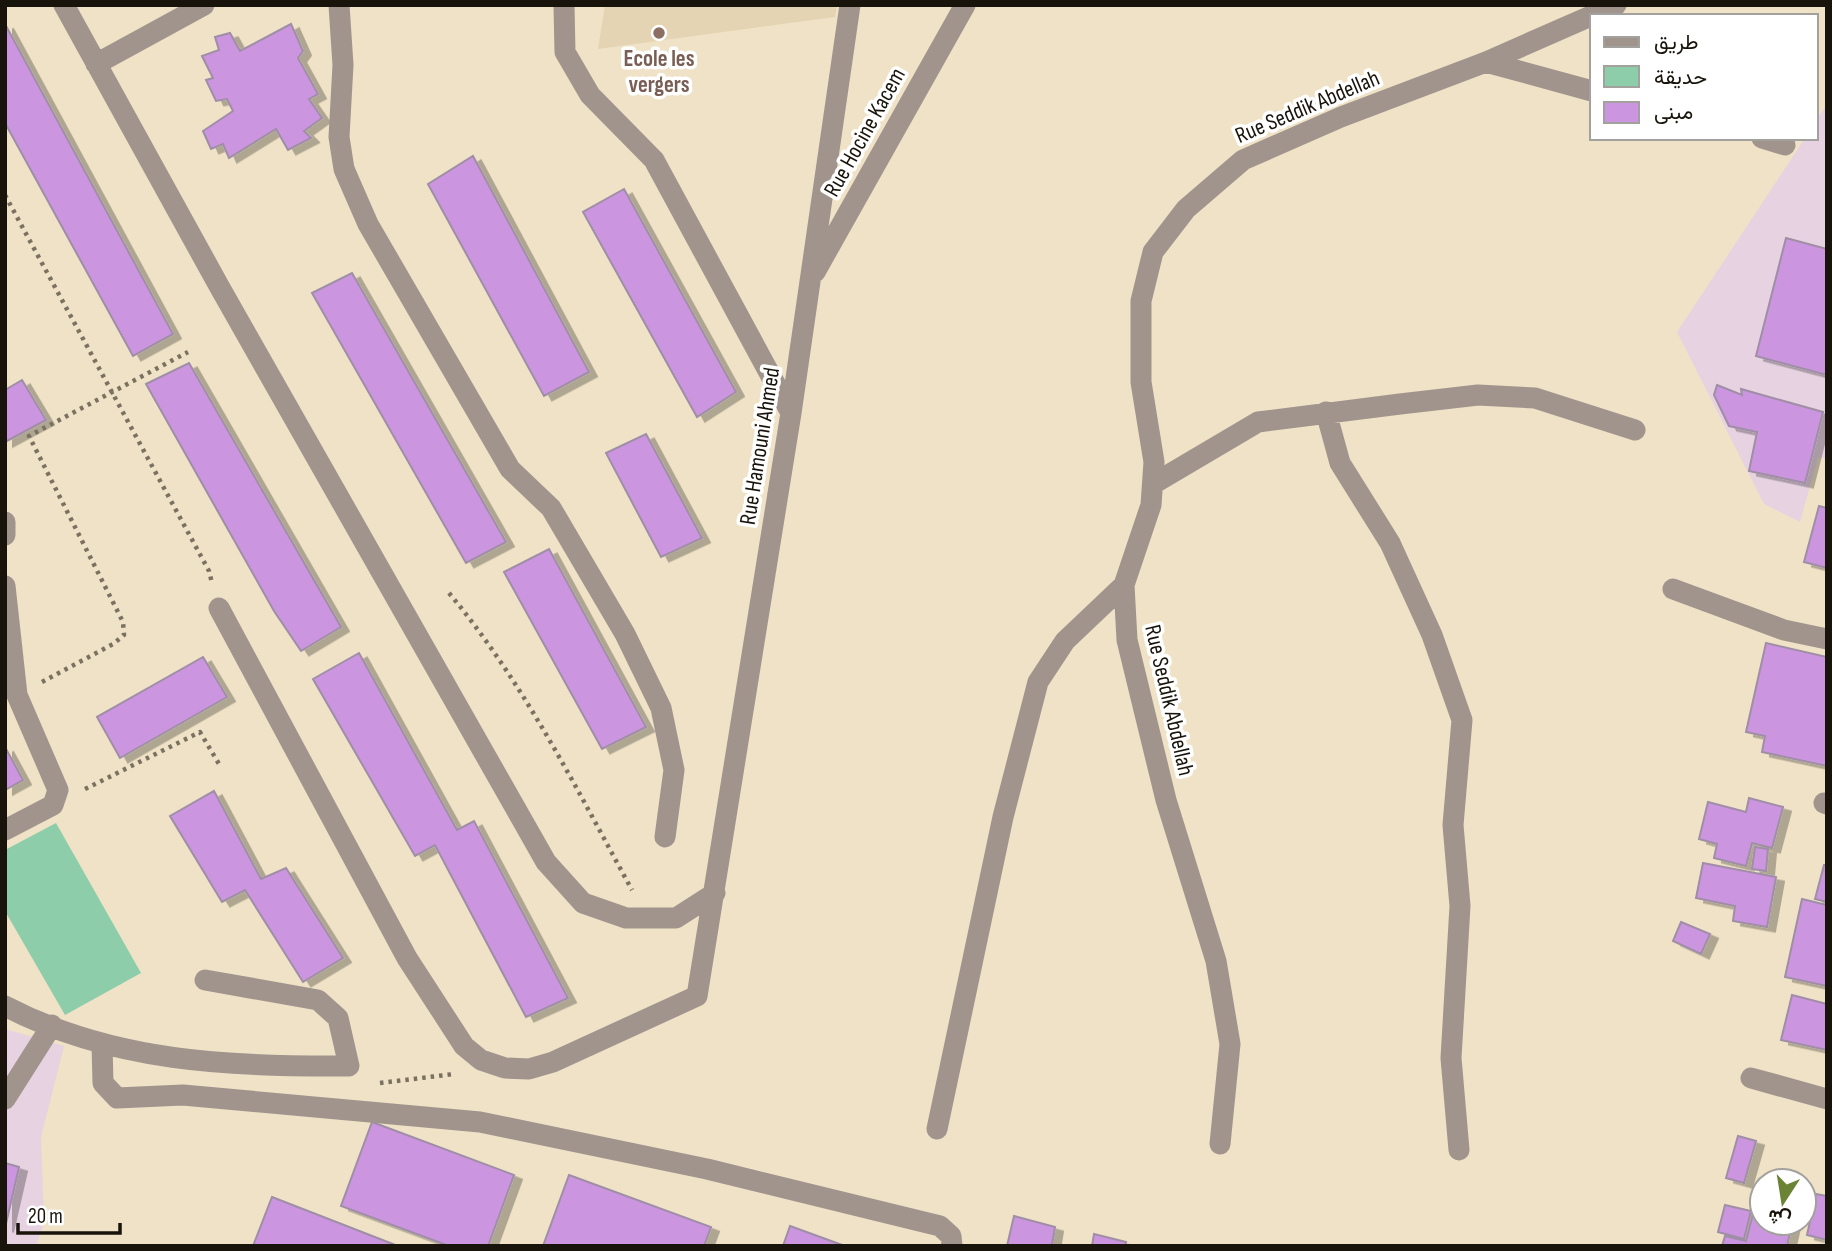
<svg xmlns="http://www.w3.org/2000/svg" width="1832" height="1251" viewBox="0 0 1832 1251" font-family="'Sofia Sans Condensed',Vazirmatn,sans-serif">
<defs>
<filter id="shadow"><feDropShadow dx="8" dy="4.5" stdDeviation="0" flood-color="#0004"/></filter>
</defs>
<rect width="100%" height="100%" fill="#efe2c6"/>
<path fill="#e7d2e1" d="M 1827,105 L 1827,459 L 1818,457 L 1800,522 L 1764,504 L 1677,332 L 1805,138 L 1816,138 L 1816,120 Z
M 5,1029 L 64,1046 L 41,1137 L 44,1223 L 36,1246 L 5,1246 Z"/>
<path fill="#e5d4b3" d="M 605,5 L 837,5 L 835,17 L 598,49 Z"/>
<path fill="#8dcdaa" d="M 56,823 L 141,973 L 65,1015 L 5,911 L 5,850 Z"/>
<path fill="#cb96df" stroke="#9f8ea6" stroke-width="2" filter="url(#shadow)" d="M 5,24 L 173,334 L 133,356 L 5,123 Z
M 291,24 L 303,51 L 298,58 L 318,94 L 309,99 L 322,118 L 304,131 L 311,138 L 288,150 L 276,129 L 229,158 L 223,144 L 211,149 L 203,131 L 233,111 L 227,99 L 216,101 L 206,80 L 213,78 L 202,56 L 219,50 L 215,37 L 230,33 L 240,51 Z
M 473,156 L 589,372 L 544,396 L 428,184 Z
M 624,189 L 736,392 L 697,417 L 583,212 Z
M 1786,238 L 1827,249 L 1827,375 L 1756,356 Z
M 352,273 L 506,542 L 466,563 L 312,293 Z
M 189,363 L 341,627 L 301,651 L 274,611 L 146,384 Z
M 22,380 L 46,420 L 5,442 L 5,390 Z
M 1717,385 L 1742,395 L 1741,389 L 1823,412 L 1805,483 L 1749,471 L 1757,432 L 1729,426 L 1714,395 Z
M 646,434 L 702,538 L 661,557 L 606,453 Z
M 1819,506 L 1827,508 L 1827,568 L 1804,562 Z
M 549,549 L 646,727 L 602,749 L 504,572 Z
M 1766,643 L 1827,657 L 1827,766 L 1762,752 L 1765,736 L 1746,732 Z
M 359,653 L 457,830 L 474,821 L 568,998 L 526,1017 L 435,845 L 415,856 L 313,679 Z
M 203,657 L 227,697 L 120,758 L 97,717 Z
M 5,747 L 23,780 L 5,790 Z
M 214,791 L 261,879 L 286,868 L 343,958 L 303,982 L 245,890 L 222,902 L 170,816 Z
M 1749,798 L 1783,807 L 1772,848 L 1752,843 L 1746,866 L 1714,858 L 1717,844 L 1699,839 L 1708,802 L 1746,812 Z
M 1755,847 L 1768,849 L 1766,871 L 1752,869 Z
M 1703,863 L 1776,877 L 1767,927 L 1733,921 L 1735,906 L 1696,898 Z
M 1824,865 L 1827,865 L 1827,902 L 1815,899 Z
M 1802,899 L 1827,905 L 1827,986 L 1785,977 Z
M 1681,922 L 1710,934 L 1701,954 L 1673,941 Z
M 1792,995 L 1827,1004 L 1827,1050 L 1781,1040 Z
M 372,1122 L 514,1175 L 488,1246 L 449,1246 L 341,1206 Z
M 1738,1136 L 1756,1141 L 1744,1183 L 1726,1178 Z
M 5,1163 L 19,1167 L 5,1228 Z
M 569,1175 L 711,1227 L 704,1246 L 543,1246 Z
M 1816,1194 L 1827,1196 L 1827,1240 L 1807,1235 Z
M 272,1197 L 398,1246 L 253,1246 Z
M 1725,1205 L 1751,1211 L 1744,1239 L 1718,1232 Z
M 1753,1214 L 1762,1216 L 1762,1223 L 1792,1224 L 1787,1246 L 1722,1246 L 1725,1236 L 1746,1241 Z
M 1014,1216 L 1055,1227 L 1052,1245 L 1058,1246 L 1007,1246 Z
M 790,1226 L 845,1246 L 783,1246 Z
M 1094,1234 L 1126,1242 L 1125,1246 L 1092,1246 Z"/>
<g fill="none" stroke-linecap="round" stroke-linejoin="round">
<path stroke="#7a7160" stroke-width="4.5" stroke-dasharray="3.5 5" stroke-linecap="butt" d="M 5,195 L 209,571 L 212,583
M 449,593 C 524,683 576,788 632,890
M 42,682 L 113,644 L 124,635 L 123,622 L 29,436 L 188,352
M 85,789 L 200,732 L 219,764
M 380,1083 L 454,1074"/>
<path stroke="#a0948d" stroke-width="21" d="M 64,5 L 219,286 L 546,862 L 583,903 L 626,918 L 676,918 L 715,893
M 339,5 L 343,65 L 339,137 L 344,169 L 368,224 L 510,469 L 551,508 L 625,634 L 661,708 L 674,770 L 665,837
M 564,5 L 565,52 L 590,95 L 654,160 L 791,413
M 1486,62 L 1592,91
M 96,64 L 204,5
M 1762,138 L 1785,145
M 815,272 L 965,5
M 1326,412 L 1340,463 L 1390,543 L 1432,635 L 1462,720 L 1453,825 L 1460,906 L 1451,1058 L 1459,1150
M 1153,484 L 1258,422 L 1400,404 L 1478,395 L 1535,398 L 1635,430
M 5,522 L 5,535
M 5,586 L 17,695 L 58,790 L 53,805 L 5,830
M 1673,589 L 1784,630 L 1827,639
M 219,608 L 407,958 L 464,1046 L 481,1060 L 505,1068 L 529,1069 L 553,1062 L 697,996 L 791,413 L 850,5
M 1824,803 L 1827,804
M 5,1006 C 112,1062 231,1067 349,1066 L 338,1018 L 318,1000 L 205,980
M 102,1045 L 103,1083 L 117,1098 L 183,1095 L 480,1122 L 707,1169 L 940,1226 L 951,1236 L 952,1246
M 1751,1078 L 1827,1099
M 5,1099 L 52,1025
M 937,1129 L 1003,817 L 1038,682 L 1065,641 L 1124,585
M 1220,1144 L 1230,1044 L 1216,961 L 1166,800 L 1127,640 L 1124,585 L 1151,505 L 1154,462 L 1141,382 L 1141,301 L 1153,252 L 1186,209 L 1243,160 L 1341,117 L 1486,62 L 1616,5"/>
</g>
<circle fill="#8d6e63" stroke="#fff" stroke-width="2.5" cx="659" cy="33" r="7"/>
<g text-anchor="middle" stroke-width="7" stroke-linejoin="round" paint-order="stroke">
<g font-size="23" font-weight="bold" fill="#785e54" stroke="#fff">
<text x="659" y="66">Ecole les<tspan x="659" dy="26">vergers</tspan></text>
</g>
<g font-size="23" fill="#19140b" stroke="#fff">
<text transform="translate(1307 106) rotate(-23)" y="8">Rue Seddik Abdellah</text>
<text transform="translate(864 132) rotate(-61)" y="8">Rue Hocine Kacem</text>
<text transform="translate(759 446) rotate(-81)" y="8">Rue Hamouni Ahmed</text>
<text transform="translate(1170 700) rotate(77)" y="8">Rue Seddik Abdellah</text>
</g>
</g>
<rect width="1832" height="1251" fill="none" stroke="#19140b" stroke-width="14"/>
<rect x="1590" y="14" width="228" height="126" fill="#ffffff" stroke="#a3a19d" stroke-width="2"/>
<rect x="1604" y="37" width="35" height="10" fill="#a0948d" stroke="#a3a19d" stroke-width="2"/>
<text x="1654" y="49" font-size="21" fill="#19140b">طريق</text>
<rect x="1604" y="66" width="35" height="21" fill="#8dcdaa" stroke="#a3a19d" stroke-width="2"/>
<text x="1654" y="84" font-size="21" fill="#19140b">حديقة</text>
<rect x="1604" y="102" width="35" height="21" fill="#cb96df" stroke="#a3a19d" stroke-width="2"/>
<text x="1654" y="119" font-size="21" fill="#19140b">مبنى</text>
<g transform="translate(1783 1202) rotate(192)"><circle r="33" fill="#ffffff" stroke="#a3a19d" stroke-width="2"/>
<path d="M0-5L12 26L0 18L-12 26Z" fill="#6b8335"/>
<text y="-10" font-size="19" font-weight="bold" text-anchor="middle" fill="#19140b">ش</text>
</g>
<path d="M18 1223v10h102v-10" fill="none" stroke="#19140b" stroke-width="3.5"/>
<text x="28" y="1223" font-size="21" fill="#19140b" stroke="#ffffff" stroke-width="5" paint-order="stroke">20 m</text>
</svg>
